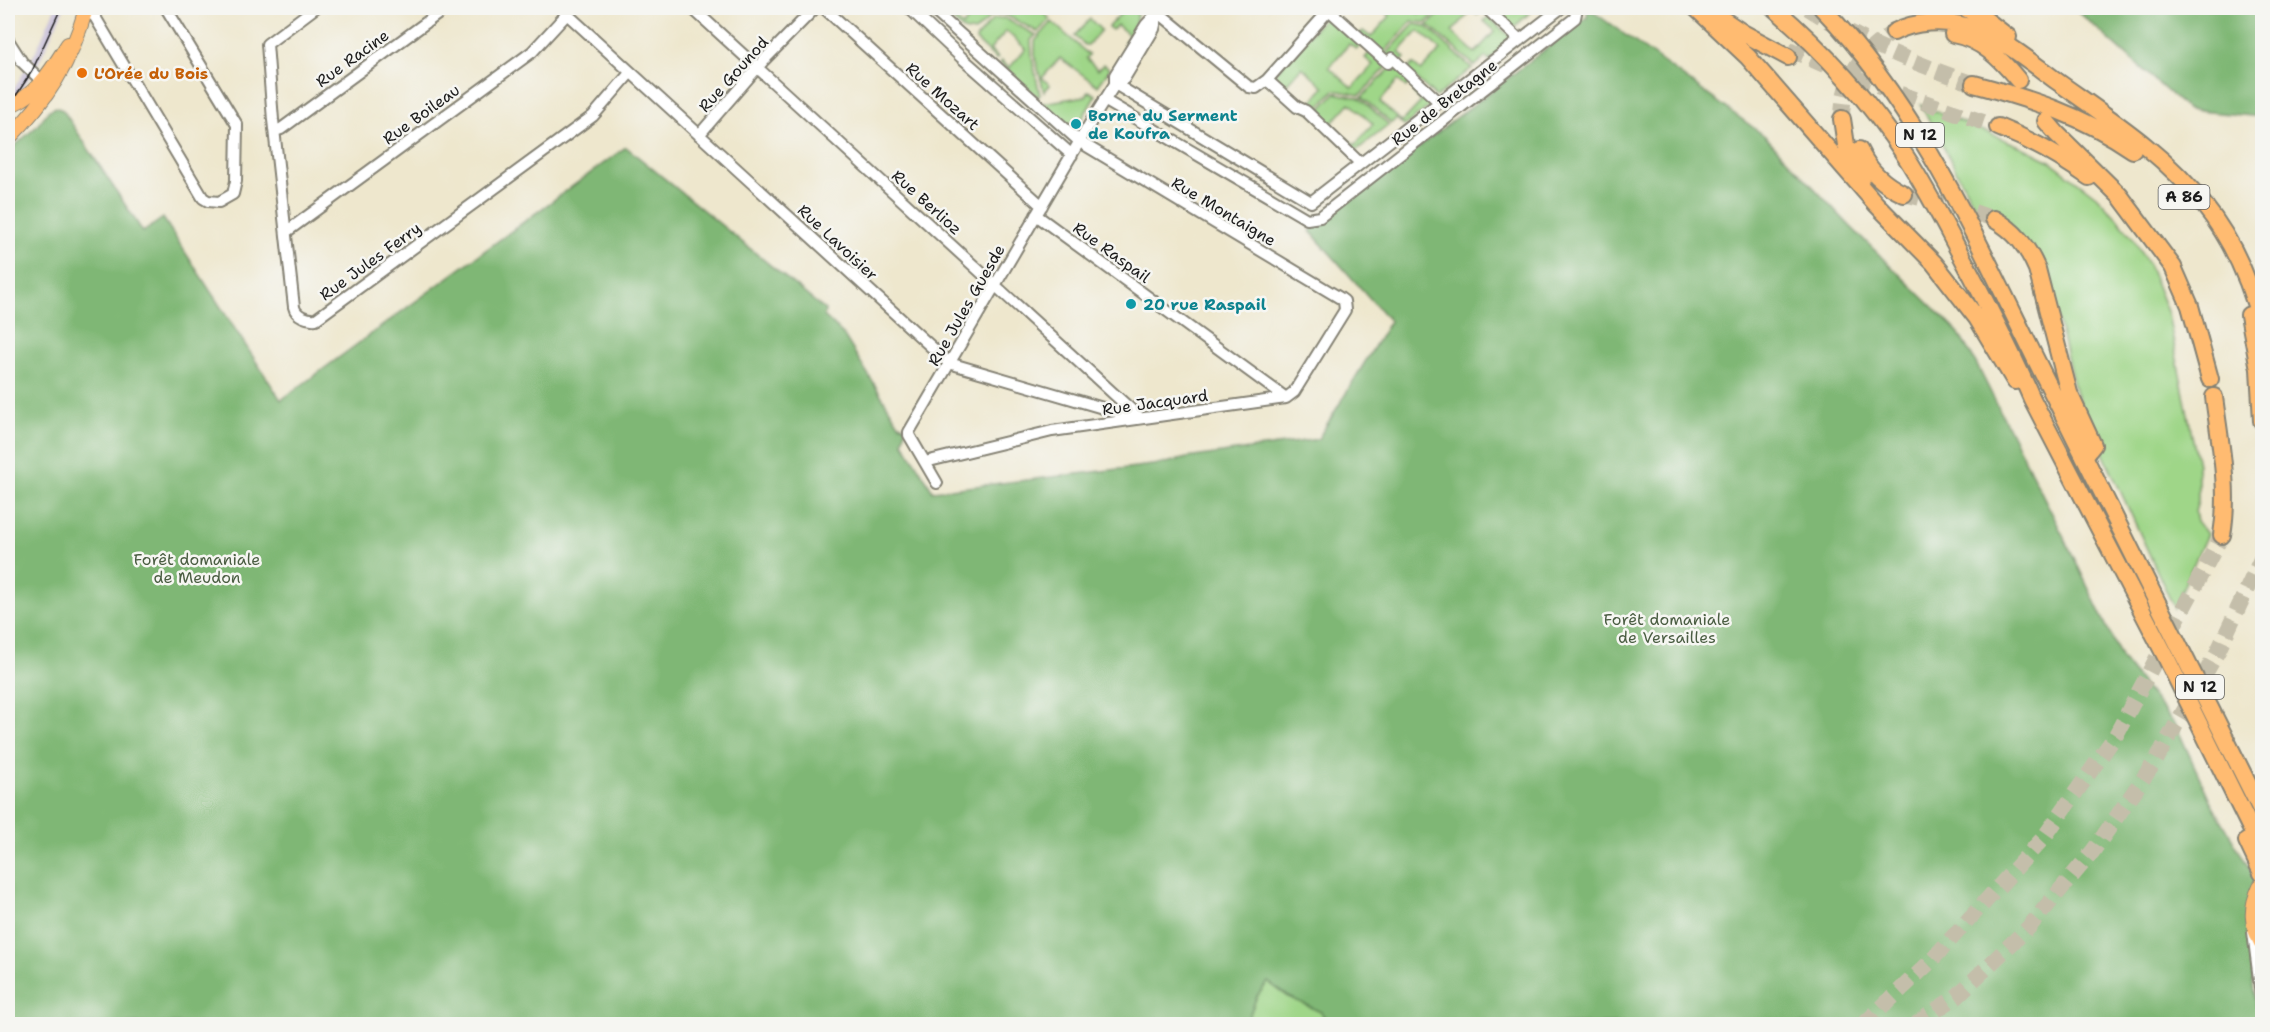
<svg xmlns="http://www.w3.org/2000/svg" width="2270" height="1032" viewBox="0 0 2270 1032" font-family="'Shantell Sans',sans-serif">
<rect width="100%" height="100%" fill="#f6f6f2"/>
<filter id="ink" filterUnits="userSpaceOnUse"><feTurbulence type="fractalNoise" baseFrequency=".0167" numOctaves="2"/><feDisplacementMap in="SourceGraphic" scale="12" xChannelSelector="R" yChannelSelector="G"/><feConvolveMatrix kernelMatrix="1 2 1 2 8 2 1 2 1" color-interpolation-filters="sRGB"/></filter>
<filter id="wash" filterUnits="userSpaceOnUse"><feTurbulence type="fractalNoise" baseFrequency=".008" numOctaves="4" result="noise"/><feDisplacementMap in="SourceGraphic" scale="24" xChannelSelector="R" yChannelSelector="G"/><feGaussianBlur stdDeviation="1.35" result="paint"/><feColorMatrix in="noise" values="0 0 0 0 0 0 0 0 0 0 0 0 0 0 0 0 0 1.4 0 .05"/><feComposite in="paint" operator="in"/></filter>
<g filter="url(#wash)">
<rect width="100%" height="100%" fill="#eee7cd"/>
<path fill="#c8bfd8" d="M 55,8 L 64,8 L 38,64 L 18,96 L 8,99 L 35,53 Z"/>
<path fill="#9fd688" stroke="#5e7952" stroke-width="1.5" d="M 980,8 L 999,8 L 975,32 L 963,30 L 953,21 L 955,19 L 963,26 Z
M 1003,8 L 1007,8 L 1013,12 L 1017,8 L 1039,8 L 1050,19 L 1038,32 L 1004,14 L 997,15 Z
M 1126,8 L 1137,8 C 1138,20 1133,32 1125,43 L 1124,42 L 1129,35 L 1117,25 L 1112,30 L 1108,27 Z
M 1382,8 L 1412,8 L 1419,14 L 1425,8 L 1441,8 L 1426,23 L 1412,21 L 1382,55 L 1359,34 L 1363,31 L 1371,37 L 1390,16 Z
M 1445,8 L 1477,8 L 1481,11 L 1478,15 L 1472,10 L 1452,32 L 1475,53 L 1495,31 L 1484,21 L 1488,17 L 1514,40 L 1489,60 L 1486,57 L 1475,66 L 1428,25 Z
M 1490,8 L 1535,8 L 1512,29 Z
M 1328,14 L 1361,44 L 1356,49 L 1349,44 L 1329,67 L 1352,88 L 1373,65 L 1365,58 L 1370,52 L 1387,67 L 1360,95 L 1334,90 L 1312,114 L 1306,108 L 1324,87 L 1302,67 L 1283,88 L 1269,80 Z
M 1004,18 L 1036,35 L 1031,40 L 1032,58 L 1040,95 L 1038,97 L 1000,63 L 1002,61 L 1009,68 L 1026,49 L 1006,31 L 990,50 L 998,58 L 996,59 L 976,40 L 977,37 L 993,19 Z
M 1090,19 L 1101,30 L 1088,45 L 1085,45 L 1074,36 Z
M 1052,22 L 1089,55 L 1086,58 L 1098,70 L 1104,64 L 1110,69 L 1098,86 L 1060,58 L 1042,78 L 1050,85 L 1044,92 L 1035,58 L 1035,41 Z
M 1414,24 L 1426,26 L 1472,68 L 1436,97 L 1407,70 L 1413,64 L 1421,71 L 1441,50 L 1419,31 L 1399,52 L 1405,58 L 1400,63 L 1384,57 Z
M 1393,66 L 1411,81 L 1406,87 L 1398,80 L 1380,102 L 1402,122 L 1421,102 L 1413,93 L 1417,87 L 1434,103 L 1404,126 L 1397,119 L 1391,123 L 1362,97 Z
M 1089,91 L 1096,95 L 1082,119 L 1067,124 L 1043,103 L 1086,96 Z
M 1335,93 L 1360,98 L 1389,125 L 1353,153 L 1341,142 L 1346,138 L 1355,145 L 1373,124 L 1350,103 L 1331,124 L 1340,133 L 1336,137 L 1314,116 Z
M 1921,105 L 2022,147 L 2050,161 L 2096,196 L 2117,218 L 2133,238 L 2149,266 L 2168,314 L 2198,465 L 2198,501 L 2195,512 L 2197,521 L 2207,534 L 2174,608 L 2076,394 L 2048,279 L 2004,219 L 1990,211 L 1976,208 Z
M 1268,982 L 1289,997 L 1321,1012 L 1329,1024 L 1246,1024 L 1257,996 Z"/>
<path fill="#7fb774" stroke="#4e6a48" stroke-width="1.5" d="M 1588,8 L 1765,136 L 1850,226 L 1957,331 L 1976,363 L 2066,541 L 2122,659 L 2176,726 L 2210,800 L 2259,885 L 2247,914 L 2255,1005 L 2262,1024 L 1329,1024 L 1321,1012 L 1289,997 L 1268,982 L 1257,996 L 1246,1024 L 8,1024 L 8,152 L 37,126 L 49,110 L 56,107 L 63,110 L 143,232 L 163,218 L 281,400 L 626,147 L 825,310 L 824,316 L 843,334 L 899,424 L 906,427 L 903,442 L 933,491 L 1161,464 L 1187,458 L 1318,439 L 1390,321 L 1310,231 L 1587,17 Z
M 2074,8 L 2262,8 L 2262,117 L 2188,110 Z"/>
</g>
<g filter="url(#ink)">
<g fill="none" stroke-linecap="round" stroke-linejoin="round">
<path stroke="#c4beaa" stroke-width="16" stroke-dasharray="16 8" stroke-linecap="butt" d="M 1808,8 C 1861,42 1914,63 1974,84
M 1789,49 L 1853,78 L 1998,127
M 1842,119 C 1842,80 1860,52 1894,32
M 1904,194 L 1965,209 L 1994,219
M 1864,1024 L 1929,963 L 2045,836 L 2116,735 L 2222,535
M 1916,1024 L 1957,996 L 2029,927 L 2093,851 L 2156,760 L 2218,651 L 2262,557"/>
<g stroke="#858274" stroke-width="14">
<path id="minor" d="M 315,8 L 267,44 L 273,120 L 294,307 C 296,316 308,320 316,319 L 593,116 L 630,73
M 562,8 L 567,14 L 949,363 L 1137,418
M 692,8 L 1138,416
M 824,8 L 1042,206
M 909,8 L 961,57 L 1072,155
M 1486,8 L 1520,40
M 86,9 L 95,17 L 203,198 L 208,201 L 219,202 L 233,194 L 236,181 L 237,125 L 166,8
M 1329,10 L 1388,63 L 1392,58 L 1439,102
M 1158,12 L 1249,87 L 1256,88 L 1267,80 L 1331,8
M 8,40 L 22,62 L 46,85
M 1267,80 L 1297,107 L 1306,111 L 1360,163
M 1115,84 L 1311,202 L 1561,8
M 1115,84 L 1115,75 L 1146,25 L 1157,13
M 1104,100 L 1302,216 L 1307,219 L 1320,217 L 1575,18 L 1577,8
M 275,131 L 281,129 L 446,8
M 699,135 L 764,60 L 815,8
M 1036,215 L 1286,398
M 286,232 L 532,52 L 567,14
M 925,462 L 1052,431 L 1286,398 L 1294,392 L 1345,310 L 1344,301 L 1340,298 L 1080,142 L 931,8
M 937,483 L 909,435 L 909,432 L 1092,120 L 1115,84 L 1124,79 L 1154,29 L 1158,12
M 2253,932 L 2262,1003"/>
</g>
<g stroke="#858274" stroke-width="16">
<path id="major" d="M 8,105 C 35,99 54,66 68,44
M 8,139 C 48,99 70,64 86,9
M 2260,886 C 2250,908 2250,924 2262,945"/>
</g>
<g stroke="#858274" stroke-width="20">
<path id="highway" d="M 1696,8 L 1748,57 L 1876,204 L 1934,263 L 1977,318 L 2015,381
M 1774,8 C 1822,49 1872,103 1906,157 C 1930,194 1949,233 1970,272 C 1992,314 2013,355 2032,399 L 2165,655 L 2262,851
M 1822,8 C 1922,111 1979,246 2043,374 C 2116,520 2189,666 2262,812
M 1965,8 L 1982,17 L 2008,37
M 1713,13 L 1743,33 L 1788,57
M 1894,32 C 1915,21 1942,20 1965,26 C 2000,35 2029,61 2058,82 C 2110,119 2165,154 2204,205 C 2233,241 2251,283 2262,327
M 1953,34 C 1981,39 2000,58 2018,80
M 1974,84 C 2031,99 2084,116 2133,150
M 1842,119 L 1846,145 L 1862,177
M 2046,121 L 2057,134 L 2120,196 L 2173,267 L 2190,306 L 2210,379
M 1998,127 C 2031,140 2060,156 2089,177
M 1859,150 C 1869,171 1884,185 1904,194
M 1994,219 C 2015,231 2027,246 2037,269 L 2069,393 L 2093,445 L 2085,455
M 2249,315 L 2259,369 L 2262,421
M 2214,397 C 2220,443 2230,489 2222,535
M 2247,841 L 2262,873"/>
</g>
<use href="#minor" stroke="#fff" stroke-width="10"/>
<use href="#major" stroke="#ffbb71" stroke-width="14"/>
<use href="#highway" stroke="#ffbb71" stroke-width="16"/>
<path stroke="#1c1c1c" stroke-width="1.5" d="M 8,108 L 32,71 L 61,8"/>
</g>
</g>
<circle fill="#e8710a" stroke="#f6f6f2" stroke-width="2" cx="82" cy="73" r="6"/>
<g fill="#0f9aa8" stroke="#f6f6f2" stroke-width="2">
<circle cx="1076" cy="124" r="6"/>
<circle cx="1131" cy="304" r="6"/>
</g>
<g text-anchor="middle" stroke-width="5" stroke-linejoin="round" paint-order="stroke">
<g fill="#f6f6f2" stroke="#5d5d5c" stroke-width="1.5">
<rect x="1896" y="123" width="48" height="24" rx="4.5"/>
<rect x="2158.5" y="185" width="51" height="24" rx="4.5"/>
<rect x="2176" y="675" width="48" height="24" rx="4.5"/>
</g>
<g font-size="15" font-weight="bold" fill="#1c1c1c">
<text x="1920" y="140">N 12</text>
<text x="2184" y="202">A 86</text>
<text x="2200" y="692">N 12</text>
</g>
<g font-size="16" fill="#1c1c1c" stroke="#f6f6f2">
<text transform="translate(352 58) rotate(-36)" y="6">Rue Racine</text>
<text transform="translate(733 74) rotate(-48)" y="6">Rue Gounod</text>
<text transform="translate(943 96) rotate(42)" y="6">Rue Mozart</text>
<text transform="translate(1444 102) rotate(-38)" y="6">Rue de Bretagne</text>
<text transform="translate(421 114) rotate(-36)" y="6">Rue Boileau</text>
<text transform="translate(927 202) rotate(42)" y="6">Rue Berlioz</text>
<text transform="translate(1224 211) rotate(31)" y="6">Rue Montaigne</text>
<text transform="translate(838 242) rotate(43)" y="6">Rue Lavoisier</text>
<text transform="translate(1112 252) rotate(36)" y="6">Rue Raspail</text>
<text transform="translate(370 261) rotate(-36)" y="6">Rue Jules Ferry</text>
<text transform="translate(966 305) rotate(-60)" y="6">Rue Jules Guesde</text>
<text transform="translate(1155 402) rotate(-8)" y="6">Rue Jacquard</text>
</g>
<g font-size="16" font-weight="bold" fill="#c56008" stroke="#f6f6f2" text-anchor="start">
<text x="94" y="79">L'Orée du Bois</text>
</g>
<g font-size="16" font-weight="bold" fill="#0d838f" stroke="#f6f6f2" text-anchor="start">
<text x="1088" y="121">Borne du Serment<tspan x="1088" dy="18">de Koufra</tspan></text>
<text x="1143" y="310">20 rue Raspail</text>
</g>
<g font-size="16" fill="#4a5d42" stroke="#f6f6f2">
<text x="197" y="565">Forêt domaniale<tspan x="197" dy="18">de Meudon</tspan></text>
<text x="1667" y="625">Forêt domaniale<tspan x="1667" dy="18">de Versailles</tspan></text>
</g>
</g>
<rect width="2270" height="1032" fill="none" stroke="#f6f6f2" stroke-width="30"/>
</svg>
